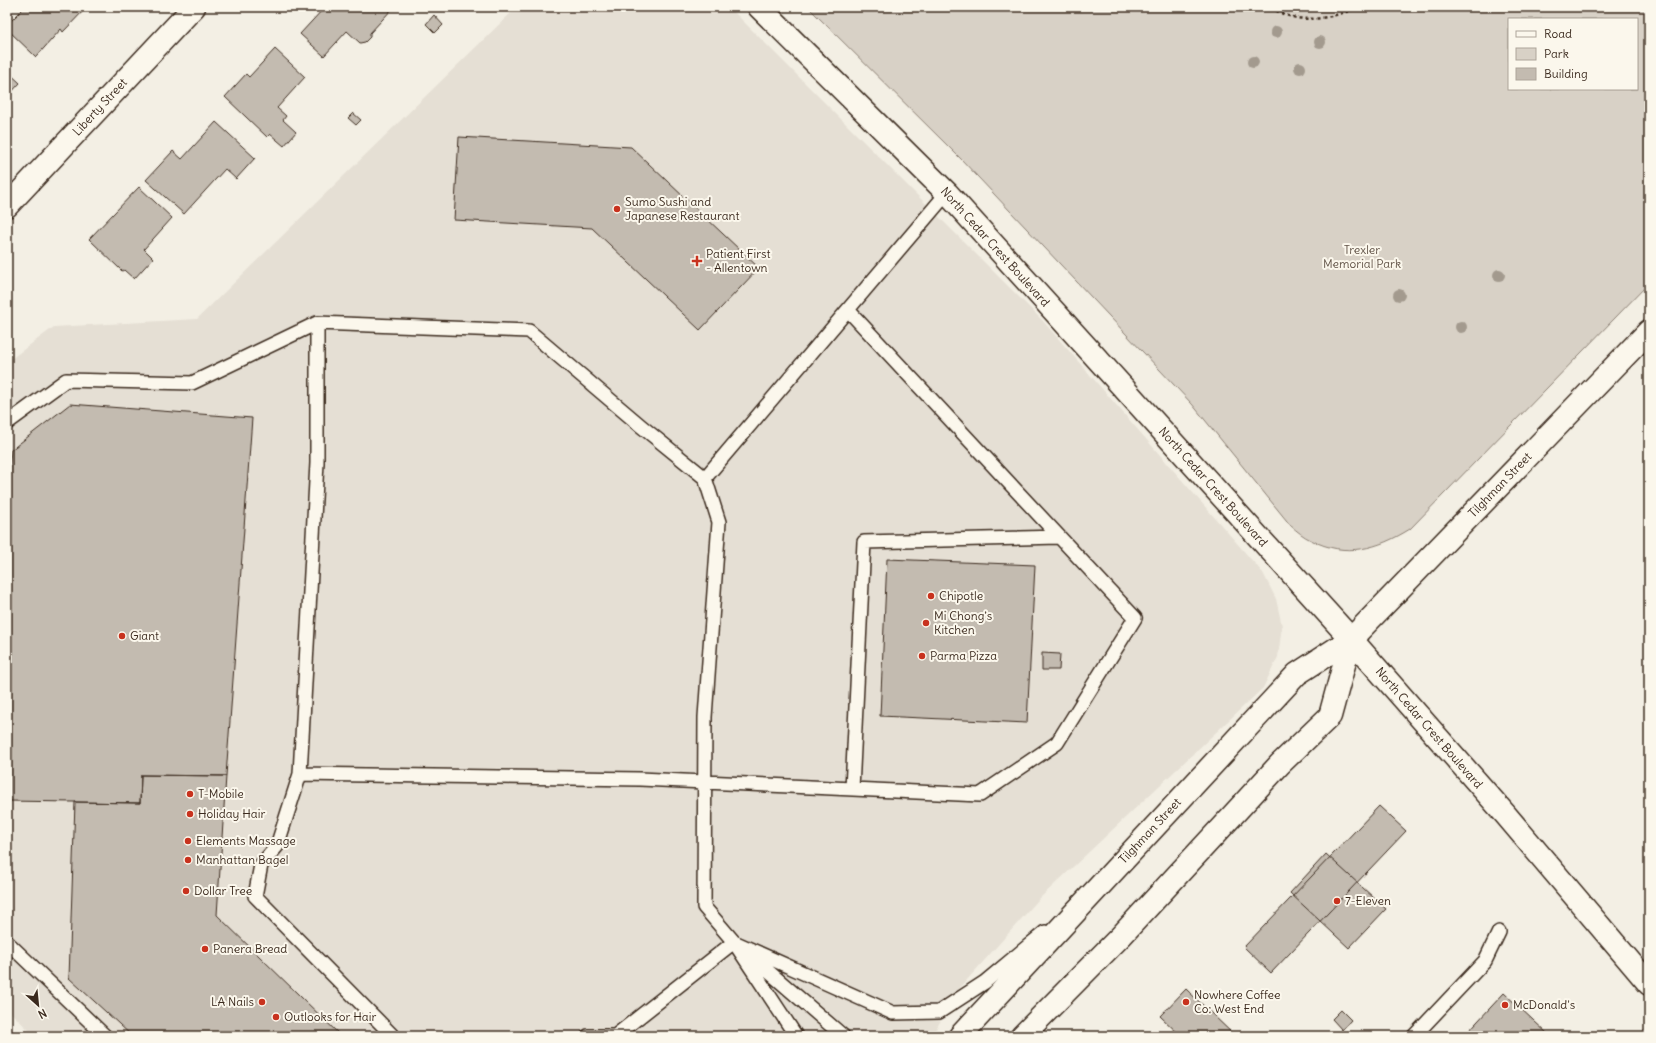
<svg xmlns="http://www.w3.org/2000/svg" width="1656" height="1043" viewBox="0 0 1656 1043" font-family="Delius,sans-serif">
<rect width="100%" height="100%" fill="#f3efe4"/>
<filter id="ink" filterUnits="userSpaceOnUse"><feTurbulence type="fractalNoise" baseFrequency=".025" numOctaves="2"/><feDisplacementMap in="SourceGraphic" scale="8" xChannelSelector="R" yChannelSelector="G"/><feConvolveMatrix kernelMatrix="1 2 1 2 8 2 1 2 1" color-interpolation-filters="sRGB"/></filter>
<g filter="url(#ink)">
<path fill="#e5dfd4" d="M 517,7 L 729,7 L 1042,320 L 1263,573 L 1276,599 L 1282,626 L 1278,657 L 1263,688 L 1039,899 L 958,990 L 932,1036 L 35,1036 L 7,1009 L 7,362 L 54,327 L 197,319 Z"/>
<path fill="#d8d1c6" stroke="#8a7e72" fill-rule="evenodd" d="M 808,7 L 1649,7 L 1649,283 L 1410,529 C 1378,549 1346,558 1311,540 C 1304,537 1297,531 1291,526 L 1192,404 L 961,159 ZM 1509,19 L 1637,19 L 1637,89 L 1509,89 Z"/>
<path fill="#c3bbb0" stroke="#3b2a1e" d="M 19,7 L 87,7 L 63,32 L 61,29 L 36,57 L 7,29 L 7,25 L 22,10 Z
M 330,7 L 394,7 L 370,33 L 370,37 L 365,42 L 360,43 L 347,31 L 324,56 L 300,34 L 324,8 L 327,11 Z
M 434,15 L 443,25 L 435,33 L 426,24 Z
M 275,49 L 305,77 L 277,108 L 286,116 L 283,120 L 296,132 L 284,146 L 270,134 L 267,137 L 225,97 L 246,74 L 249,77 Z
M 7,71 L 20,83 L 7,97 Z
M 353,113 L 361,120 L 356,125 L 348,118 Z
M 216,122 L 255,158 L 236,179 L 225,169 L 184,214 L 146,180 L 173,151 L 182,159 Z
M 459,137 L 631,147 L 759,268 L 700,330 L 592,228 L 454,220 Z
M 139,187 L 172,218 L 144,249 L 153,258 L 134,279 L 124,270 L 122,271 L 89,239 Z
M 70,404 L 252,418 L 226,776 L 141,775 L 140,803 L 7,801 L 7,496 L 11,450 Z
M 887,559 L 1035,565 L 1027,723 L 880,716 Z
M 1042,653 L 1060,654 L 1059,670 L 1042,670 Z
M 141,775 L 226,776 L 217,915 L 341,1036 L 132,1036 L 69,978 L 75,802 L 140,803 Z
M 1379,806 L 1406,831 L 1271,973 L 1244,947 Z
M 1326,854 L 1386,909 L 1349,948 L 1290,893 Z
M 1186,989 L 1235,1036 L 1181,1036 L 1160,1016 Z
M 1504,993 L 1548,1034 L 1546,1036 L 1464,1036 Z
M 1341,1010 L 1351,1020 L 1342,1030 L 1332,1019 Z"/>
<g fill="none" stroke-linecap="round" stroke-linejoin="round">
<g stroke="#3b2a1e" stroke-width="16">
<path id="lane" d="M 317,323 L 317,463 L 300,774 L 277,846 L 261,865 L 255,896 L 393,1036
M 7,423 L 66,380 L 192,383 L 317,323 L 529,331 L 641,426 L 705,478
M 300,774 L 640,779 L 980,795 L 1057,743 L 1135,618 L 848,310
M 852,789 L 864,542 L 1059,537
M 7,942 L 105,1036
M 734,942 L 893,1013 L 939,1012 L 985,982 L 1045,932
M 746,952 L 843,1036
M 588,1036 L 615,1036 L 734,942
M 796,1036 L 734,942 L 704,907 L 705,717 L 719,522 L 705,478 L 947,193
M 1414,1036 L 1485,961 L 1499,932"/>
</g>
<g stroke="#3b2a1e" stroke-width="25">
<path id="street" d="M 7,206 L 194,7"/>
</g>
<g stroke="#3b2a1e" stroke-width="25">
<path id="primary" d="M 759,7 L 947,193 L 1351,639 L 1505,814 L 1649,984
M 960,1036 L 1297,674 L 1351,639 L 1649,331
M 1022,1036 L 1121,936 L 1280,764 L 1330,716 L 1351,639"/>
</g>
<path stroke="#3b2a1e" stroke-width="2.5" stroke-dasharray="3 3" stroke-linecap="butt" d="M 1271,7 C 1299,27 1330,18 1360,7"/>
<use href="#lane" stroke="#fbf7ec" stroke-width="13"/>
<use href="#street" stroke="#fbf7ec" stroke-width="22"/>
<use href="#primary" stroke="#fbf7ec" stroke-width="22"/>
</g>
<g fill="#a39a8e">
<circle cx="1276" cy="32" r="6"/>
<circle cx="1320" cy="42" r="6"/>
<circle cx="1253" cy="62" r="6"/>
<circle cx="1300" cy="68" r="6"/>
<circle cx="1499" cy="275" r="6"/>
<circle cx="1399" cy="295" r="6"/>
<circle cx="1461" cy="327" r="6"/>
</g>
</g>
<g fill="#c8321e" stroke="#fbf7ec" stroke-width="1.5">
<circle cx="617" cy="209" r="4"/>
<path d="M695 255h4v4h4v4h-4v4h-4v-4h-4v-4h4z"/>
<circle cx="931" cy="596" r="4"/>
<circle cx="926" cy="623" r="4"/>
<circle cx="122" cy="636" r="4"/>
<circle cx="922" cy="656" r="4"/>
<circle cx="190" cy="794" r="4"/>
<circle cx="190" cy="814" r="4"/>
<circle cx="188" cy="841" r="4"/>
<circle cx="188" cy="860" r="4"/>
<circle cx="186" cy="891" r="4"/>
<circle cx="1337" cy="901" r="4"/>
<circle cx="205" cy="949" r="4"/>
<circle cx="262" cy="1002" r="4"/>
<circle cx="1186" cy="1002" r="4"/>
<circle cx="1505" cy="1005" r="4"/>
<circle cx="276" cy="1017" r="4"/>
</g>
<g text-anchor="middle" stroke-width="4" stroke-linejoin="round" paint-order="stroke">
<g font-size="12" fill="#3b2a1e" stroke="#fbf7ec">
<text transform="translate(100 107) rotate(-47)" y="4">Liberty Street</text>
<text transform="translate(995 247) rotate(48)" y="4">North Cedar Crest Boulevard</text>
<text transform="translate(1500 485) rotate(-46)" y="4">Tilghman Street</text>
<text transform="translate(1213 487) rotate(48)" y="4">North Cedar Crest Boulevard</text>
<text transform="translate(1429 728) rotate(49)" y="4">North Cedar Crest Boulevard</text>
<text transform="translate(1150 831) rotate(-47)" y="4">Tilghman Street</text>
</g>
<g font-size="12" fill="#3b2a1e" stroke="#fbf7ec" text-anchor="start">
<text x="625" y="206">Sumo Sushi and<tspan x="625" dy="14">Japanese Restaurant</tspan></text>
<text x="706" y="258">Patient First<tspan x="706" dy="14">- Allentown</tspan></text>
<text x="939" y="600">Chipotle</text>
<text x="934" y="620">Mi Chong's<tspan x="934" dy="14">Kitchen</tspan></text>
<text x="130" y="640">Giant</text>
<text x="930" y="660">Parma Pizza</text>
<text x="198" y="798">T-Mobile</text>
<text x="198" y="818">Holiday Hair</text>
<text x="196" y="845">Elements Massage</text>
<text x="196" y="864">Manhattan Bagel</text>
<text x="194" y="895">Dollar Tree</text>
<text x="1345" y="905">7-Eleven</text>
<text x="213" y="953">Panera Bread</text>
<text x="1194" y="999">Nowhere Coffee<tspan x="1194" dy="14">Co: West End</tspan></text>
<text x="254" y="1006" text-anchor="end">LA Nails</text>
<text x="1513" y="1009">McDonald's</text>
<text x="284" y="1021">Outlooks for Hair</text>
</g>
<g font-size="12" fill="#625448" stroke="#fbf7ec">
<text x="1362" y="254">Trexler<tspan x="1362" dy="14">Memorial Park</tspan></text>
</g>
</g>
<rect width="1656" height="1043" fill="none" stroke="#fbf7ec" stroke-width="24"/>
<rect x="12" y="12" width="1632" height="1019" fill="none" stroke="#3b2a1e" stroke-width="1.5" filter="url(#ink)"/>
<rect x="1508" y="18" width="130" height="72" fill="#fbf7ec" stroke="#aea59a"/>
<rect x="1516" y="31" width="20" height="6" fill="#fbf7ec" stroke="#aea59a"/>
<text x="1544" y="38" font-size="12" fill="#3b2a1e">Road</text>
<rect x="1516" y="48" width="20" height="12" fill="#d8d1c6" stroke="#aea59a"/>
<text x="1544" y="58" font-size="12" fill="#3b2a1e">Park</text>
<rect x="1516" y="68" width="20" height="12" fill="#c3bbb0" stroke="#aea59a"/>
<text x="1544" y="78" font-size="12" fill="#3b2a1e">Building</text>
<g transform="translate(38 1005) rotate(153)" stroke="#fbf7ec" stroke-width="3" paint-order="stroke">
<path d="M0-3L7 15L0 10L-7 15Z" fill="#3b2a1e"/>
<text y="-6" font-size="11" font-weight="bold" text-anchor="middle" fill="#3b2a1e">N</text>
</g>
</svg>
